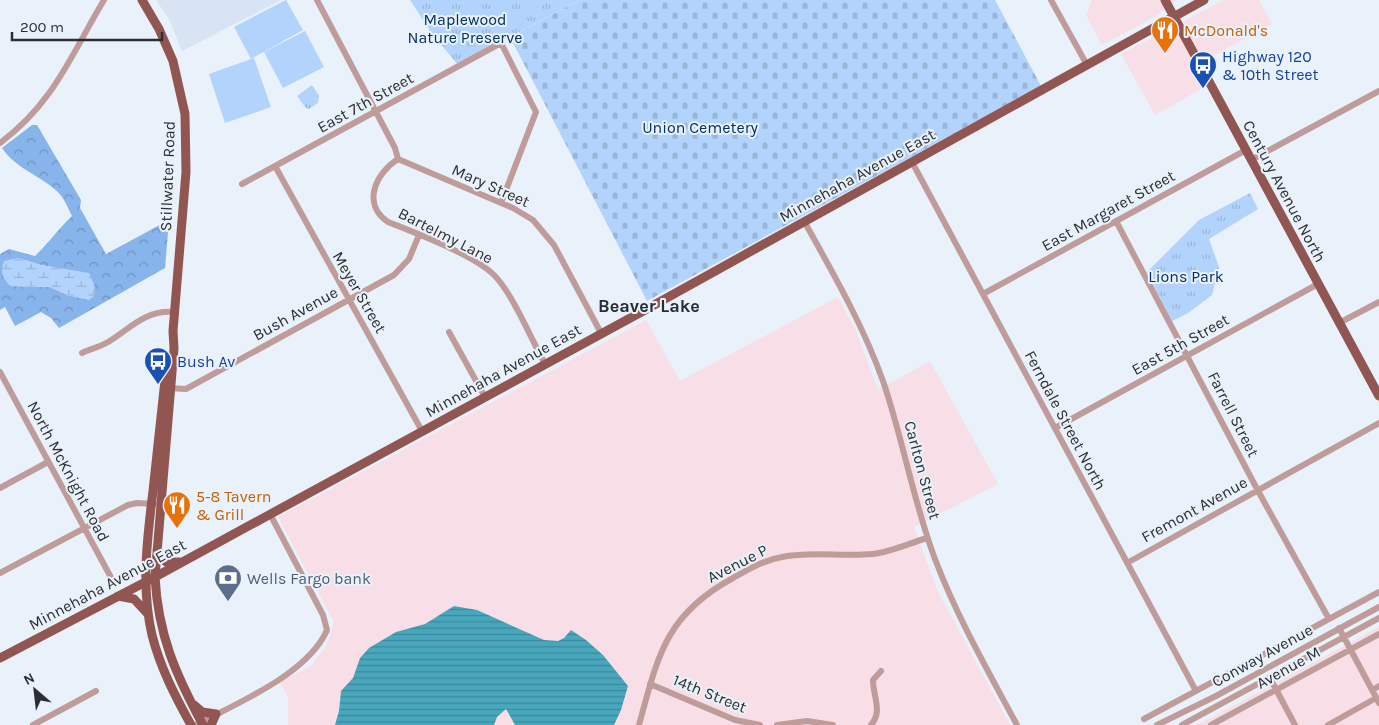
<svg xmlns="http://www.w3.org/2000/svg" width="1379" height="725" viewBox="0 0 1379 725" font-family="Karla,sans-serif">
<defs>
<pattern id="grass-tufts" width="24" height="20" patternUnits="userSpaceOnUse" patternTransform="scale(1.25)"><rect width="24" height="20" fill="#b2d3fc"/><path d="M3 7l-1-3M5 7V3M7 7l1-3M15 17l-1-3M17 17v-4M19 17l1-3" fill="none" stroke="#99b5d8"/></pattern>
<pattern id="forest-crowns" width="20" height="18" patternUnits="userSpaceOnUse" patternTransform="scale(1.25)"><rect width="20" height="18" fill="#87b4eb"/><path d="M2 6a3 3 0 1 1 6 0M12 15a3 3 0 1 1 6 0" fill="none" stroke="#6f93bf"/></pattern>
<pattern id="wetland-marsh" width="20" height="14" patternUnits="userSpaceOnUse" patternTransform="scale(1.25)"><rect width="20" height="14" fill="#b2d3fc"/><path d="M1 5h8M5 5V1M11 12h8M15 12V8" fill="none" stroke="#99b5d8"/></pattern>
<pattern id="cemetery-stones" width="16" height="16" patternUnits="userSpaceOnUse" patternTransform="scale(1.25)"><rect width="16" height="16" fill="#b2d3fc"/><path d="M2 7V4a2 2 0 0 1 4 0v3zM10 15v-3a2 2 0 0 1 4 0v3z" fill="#99b5d8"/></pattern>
<pattern id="water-rules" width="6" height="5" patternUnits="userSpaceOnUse" patternTransform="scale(1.25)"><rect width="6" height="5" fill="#48a7bc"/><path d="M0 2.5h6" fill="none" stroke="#3c8899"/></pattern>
</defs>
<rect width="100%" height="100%" fill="#e9f1fa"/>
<path fill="#f7dee7" d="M 1092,0 L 1176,0 L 1156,16 L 1102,45 L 1086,15 Z
M 1224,0 L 1259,0 L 1272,24 L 1190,68 L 1201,89 L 1155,115 L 1121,54 Z
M 838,297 L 856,331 L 878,390 L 930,361 L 998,484 L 914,527 L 938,592 L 1010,725 L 288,725 L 288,697 L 280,682 L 311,666 L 327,645 L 334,622 L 278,517 L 646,320 L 680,381 Z
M 1379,627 L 1379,725 L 1196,725 L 1205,721 Z"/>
<path fill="#d8e4f3" d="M 156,0 L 281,0 L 182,51 L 169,19 Z"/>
<path fill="url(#grass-tufts)" d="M 410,0 L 580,0 L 475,55 L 459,66 L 432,34 Z
M 312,85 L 319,96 L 318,103 L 309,109 L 306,108 L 297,96 Z
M 1250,193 L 1258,209 L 1209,239 L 1219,267 L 1212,295 L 1188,313 L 1172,321 L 1147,272 L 1199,220 Z"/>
<path fill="url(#forest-crowns)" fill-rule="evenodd" d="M 32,125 L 37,125 L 81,200 L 80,208 L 106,254 L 169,220 L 165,268 L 59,328 L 51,318 L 41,312 L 15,326 L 5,307 L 0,310 L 0,254 L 9,249 L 35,256 C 49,243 58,229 72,216 C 68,208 64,198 58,192 C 40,175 16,169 2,148 ZM 18,258 L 41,265 L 89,274 L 70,296 L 50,287 L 10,286 Z"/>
<path fill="url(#wetland-marsh)" d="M 18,258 L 41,265 L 89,273 L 94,284 L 95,295 L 89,300 L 70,296 L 50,287 L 10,286 C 2,277 0,273 4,261 Z"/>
<path fill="url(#cemetery-stones)" d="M 580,0 L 995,0 L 1041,86 L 647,301 L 510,37 Z"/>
<path fill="#b2d3fc" d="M 286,0 L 303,30 L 251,59 L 234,27 Z
M 305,31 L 324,67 L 283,88 L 264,52 Z
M 254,58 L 271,107 L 225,123 L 209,74 Z"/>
<path fill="url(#water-rules)" d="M 454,606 L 477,610 L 544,640 L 558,641 L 564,638 L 571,630 L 586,640 L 603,655 L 628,686 L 621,710 L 614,725 L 515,725 L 506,709 L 497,717 L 494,725 L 335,725 L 339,711 L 341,691 L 353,678 L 360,658 L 369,648 L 396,632 L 425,624 Z"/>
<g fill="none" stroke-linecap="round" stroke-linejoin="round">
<path stroke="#bf9c99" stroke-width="6" d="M 317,0 L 395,148 L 398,159
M 1051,0 L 1087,65
M 0,143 C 54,103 71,55 104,0
M 398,159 C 376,173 361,204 388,222 C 416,233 474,255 494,275 C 513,294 531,339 545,364
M 398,159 L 513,208 L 533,220 L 554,245 L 601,333
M 1251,160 L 1379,91
M 912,162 L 1196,691
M 275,166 L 422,431
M 242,184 L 501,43 L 536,112 L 501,203
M 804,221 C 833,273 863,325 883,381 C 903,439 913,501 935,559 C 957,617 988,671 1017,725
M 1116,221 L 1257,489 L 1329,619
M 983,294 L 1246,150
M 1339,323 L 1379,302
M 449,332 L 485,397
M 82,353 C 90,349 100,347 108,342 C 130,329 144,310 174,312
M 0,372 L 114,583
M 168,388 L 186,389 L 394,275 L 409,259 L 419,235
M 1055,428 L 1318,284
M 0,488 L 48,462
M 1127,563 L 1379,423
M 0,573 L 128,505 L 137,503 L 154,504
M 1339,628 L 1379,703
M 1270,678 L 1295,725
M 650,684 L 735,720 L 760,725
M 1372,690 L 1379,686
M 1144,719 L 1379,592
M 33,725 L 96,691
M 196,725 C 237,703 308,674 327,630 L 323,615 L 270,514
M 639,725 C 658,656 665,615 733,578 C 749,569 764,560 782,557 C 811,551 843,557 873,554 C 891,552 910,543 927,538
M 777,725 L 807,721 L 833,725
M 871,725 C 883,711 873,697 873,680 L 881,671
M 1157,725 L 1216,696 L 1379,607
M 1182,725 L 1379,618
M 1211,725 L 1379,634
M 1328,725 L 1376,698"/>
<path stroke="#915652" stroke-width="9" d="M 142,0 L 159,29 L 173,61 L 185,114 L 186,172 L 173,331 L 174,348 L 155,577 C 158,635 176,675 203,725
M 1165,0 L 1379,396
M 166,371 C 162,411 157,451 153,491 C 147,539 141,588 152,635 C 160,667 175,696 191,725
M 157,550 L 166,562 L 180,562
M 118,596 L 134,599 L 148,614
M 0,658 L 155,577 L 645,310 L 1204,0
M 194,705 L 202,712 L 216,714 L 211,725"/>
</g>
<defs>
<g id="restaurant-pin" transform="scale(1.4375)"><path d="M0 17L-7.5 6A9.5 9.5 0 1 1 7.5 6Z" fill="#e8710a" stroke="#e9f1fa"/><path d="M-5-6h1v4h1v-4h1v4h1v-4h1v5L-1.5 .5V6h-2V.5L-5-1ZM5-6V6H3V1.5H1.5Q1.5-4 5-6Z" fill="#fff"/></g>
<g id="bus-pin" transform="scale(1.4375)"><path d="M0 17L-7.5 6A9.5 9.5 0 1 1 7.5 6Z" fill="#1a4fb4" stroke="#e9f1fa"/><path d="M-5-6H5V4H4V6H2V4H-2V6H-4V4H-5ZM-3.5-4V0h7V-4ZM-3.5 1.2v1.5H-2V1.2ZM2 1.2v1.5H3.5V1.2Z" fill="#fff"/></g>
<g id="bank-pin" transform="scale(1.4375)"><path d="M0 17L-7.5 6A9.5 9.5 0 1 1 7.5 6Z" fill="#5c6f8a" stroke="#e9f1fa"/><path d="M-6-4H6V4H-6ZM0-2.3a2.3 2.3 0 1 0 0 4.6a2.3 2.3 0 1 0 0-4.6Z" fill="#fff"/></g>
</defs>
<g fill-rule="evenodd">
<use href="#restaurant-pin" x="1165" y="30"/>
<use href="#bus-pin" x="1203" y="65"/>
<use href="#bus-pin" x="158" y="361"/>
<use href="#restaurant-pin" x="177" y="505"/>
<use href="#bank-pin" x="228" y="578"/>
</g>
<g text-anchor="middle" stroke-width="4" stroke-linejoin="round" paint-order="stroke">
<g font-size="16" fill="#023061" stroke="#e9f1fa">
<text x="465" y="25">Maplewood<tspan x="465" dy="18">Nature Preserve</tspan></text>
<text x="700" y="133">Union Cemetery</text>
<text x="1186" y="282">Lions Park</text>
</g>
<g font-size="16" fill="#c56008" stroke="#e9f1fa" text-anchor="start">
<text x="1184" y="36">McDonald's</text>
<text x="196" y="502">5-8 Tavern<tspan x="196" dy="18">&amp; Grill</tspan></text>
</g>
<g font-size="16" fill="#164399" stroke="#e9f1fa" text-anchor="start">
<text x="1222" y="62">Highway 120<tspan x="1222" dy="18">&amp; 10th Street</tspan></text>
<text x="177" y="367">Bush Av</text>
</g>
<g font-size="16" fill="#2c2f32" stroke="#e9f1fa">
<text transform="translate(365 102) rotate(-29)" y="6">East 7th Street</text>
<text transform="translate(857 175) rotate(-29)" y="6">Minnehaha Avenue East</text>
<text transform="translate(167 176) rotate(-88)" y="6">Stillwater Road</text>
<text transform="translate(491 185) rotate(24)" y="6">Mary Street</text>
<text transform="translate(1285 191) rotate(62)" y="6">Century Avenue North</text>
<text transform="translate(1108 210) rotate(-29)" y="6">East Margaret Street</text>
<text transform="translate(446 235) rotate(27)" y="6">Bartelmy Lane</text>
<text transform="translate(360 292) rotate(60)" y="6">Meyer Street</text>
<text transform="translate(295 313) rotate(-29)" y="6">Bush Avenue</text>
<text transform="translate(1180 344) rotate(-29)" y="6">East 5th Street</text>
<text transform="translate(503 370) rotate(-29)" y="6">Minnehaha Avenue East</text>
<text transform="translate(1234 414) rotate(63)" y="6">Farrell Street</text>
<text transform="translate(1066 420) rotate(62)" y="6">Ferndale Street North</text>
<text transform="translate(923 470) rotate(75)" y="6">Carlton Street</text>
<text transform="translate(69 471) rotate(62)" y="6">North McKnight Road</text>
<text transform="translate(1194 509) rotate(-29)" y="6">Fremont Avenue</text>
<text transform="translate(737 563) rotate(-27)" y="6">Avenue P</text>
<text transform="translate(107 584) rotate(-28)" y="6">Minnehaha Avenue East</text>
<text transform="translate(1262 655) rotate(-29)" y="6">Conway Avenue</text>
<text transform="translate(1288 667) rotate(-29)" y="6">Avenue M</text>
<text transform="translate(710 693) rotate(22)" y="6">14th Street</text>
</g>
<g font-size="16" fill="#4e5e75" stroke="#e9f1fa" text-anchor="start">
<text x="247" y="584">Wells Fargo bank</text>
</g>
<g font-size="18" font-weight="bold" fill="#272d34" stroke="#e9f1fa">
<text x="649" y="312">Beaver Lake</text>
</g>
</g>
<g transform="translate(35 690) rotate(332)" stroke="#e9f1fa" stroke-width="4" paint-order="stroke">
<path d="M0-4L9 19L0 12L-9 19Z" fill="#2c2f32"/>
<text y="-8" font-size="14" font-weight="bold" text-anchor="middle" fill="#2c2f32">N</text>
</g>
<path d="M12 32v8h150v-8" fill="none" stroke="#2c2f32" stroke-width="2.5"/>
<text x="20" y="32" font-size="15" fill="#2c2f32" stroke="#e9f1fa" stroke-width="4" paint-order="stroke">200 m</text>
</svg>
